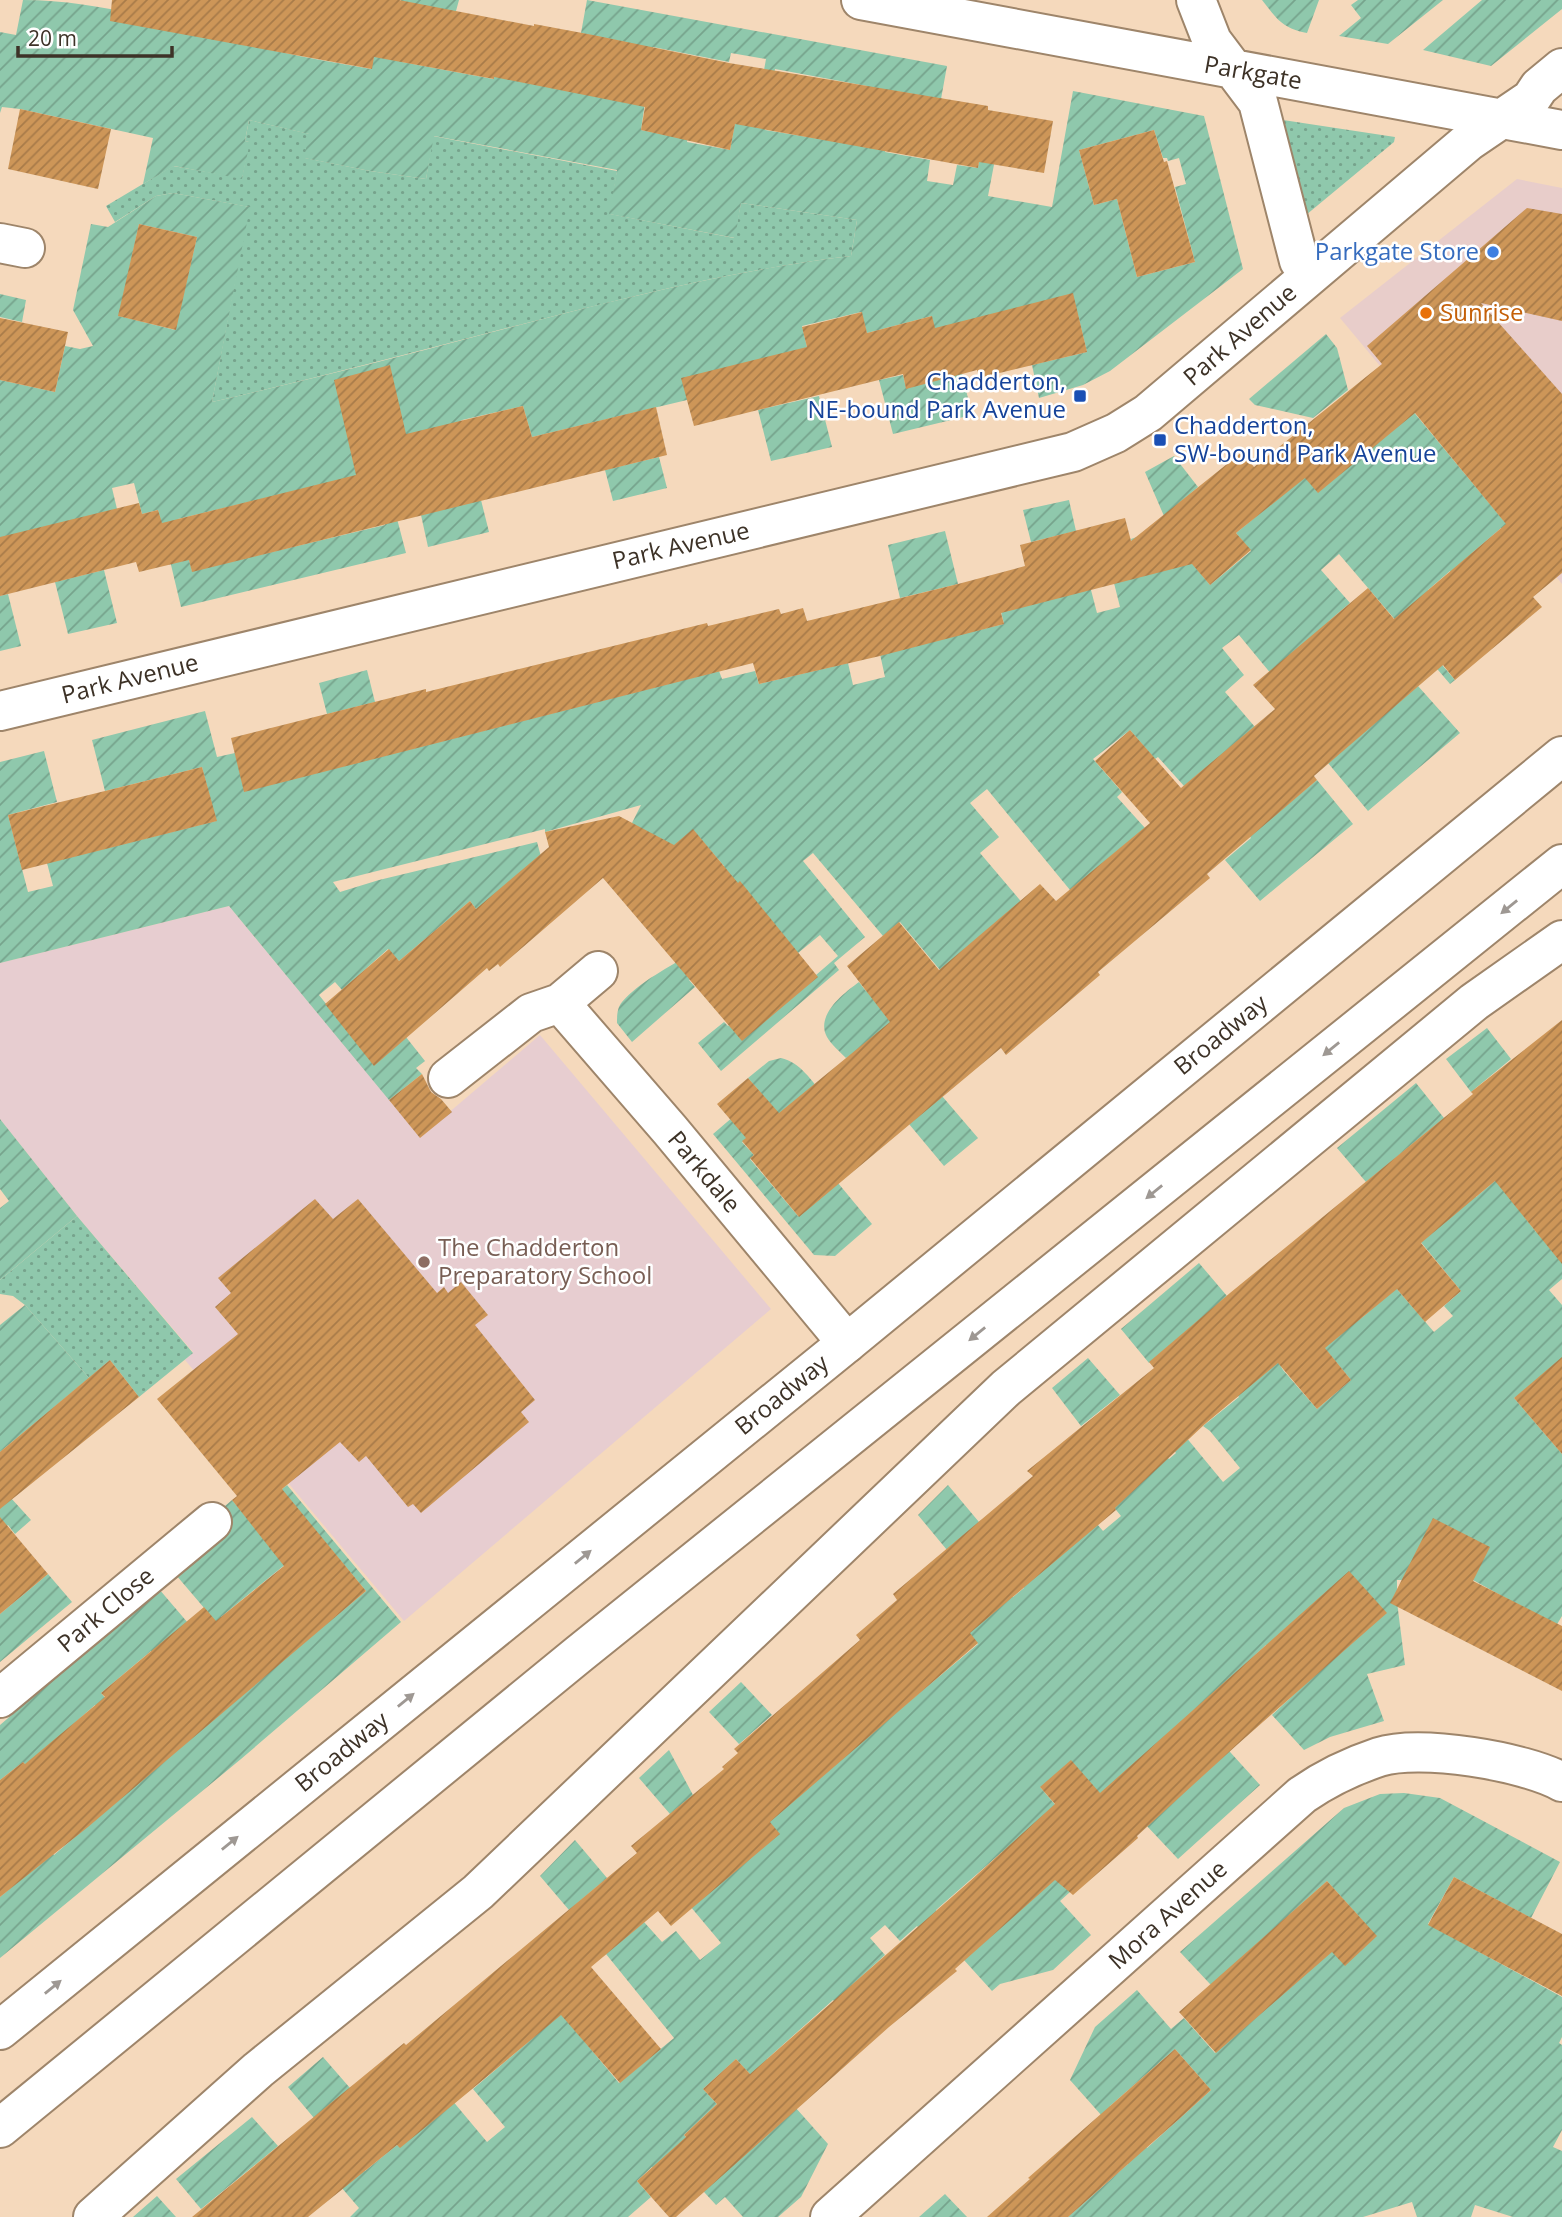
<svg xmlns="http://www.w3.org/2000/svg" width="1562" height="2217" viewBox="0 0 1562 2217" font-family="'Open Sans',sans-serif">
<defs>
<pattern id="grass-dots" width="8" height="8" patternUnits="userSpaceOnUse" patternTransform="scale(1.75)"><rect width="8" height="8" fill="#8fc8ac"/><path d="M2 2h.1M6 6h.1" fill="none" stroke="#76a38c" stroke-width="1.8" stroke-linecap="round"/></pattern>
<pattern id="garden-furrows" width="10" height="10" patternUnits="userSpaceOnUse" patternTransform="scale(1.75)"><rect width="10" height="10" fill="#8fc8ac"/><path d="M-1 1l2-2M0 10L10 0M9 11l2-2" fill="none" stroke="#76a38c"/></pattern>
<pattern id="building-hatch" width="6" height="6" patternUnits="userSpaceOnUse" patternTransform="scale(1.75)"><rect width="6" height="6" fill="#cd9658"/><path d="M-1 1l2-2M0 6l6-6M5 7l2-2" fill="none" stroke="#a87b49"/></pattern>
</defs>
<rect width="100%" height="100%" fill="#f5d9bc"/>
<path fill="#e8cdca" d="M 1517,179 L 1562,188 L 1562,584 L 1340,318 Z"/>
<path fill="#e7cdd0" d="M 229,906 L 420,1137 L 540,1035 L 771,1309 L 404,1621 L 185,1360 L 193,1352 L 77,1216 L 0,1119 L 0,963 Z"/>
<path fill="url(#grass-dots)" d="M 249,120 L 310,134 L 305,158 L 370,171 L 426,179 L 433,136 L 617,171 L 610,214 L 734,238 L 741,203 L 857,220 L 851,256 C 726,271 605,303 484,334 C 393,358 303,381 212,402 L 249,207 L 173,193 L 156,196 L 115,222 L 106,206 L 173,166 L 242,178 L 249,142 L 245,141 Z
M 1283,120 L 1395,137 L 1394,142 L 1306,215 Z
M 77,1216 L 193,1353 L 139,1397 L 110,1360 L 89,1378 L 25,1305 L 13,1296 L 0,1294 L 0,1280 Z"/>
<path fill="url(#garden-furrows)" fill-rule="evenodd" d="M 23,0 C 110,0 192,31 276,51 C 307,58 339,63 371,69 L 375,52 L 390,54 L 401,0 L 459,0 L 456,11 L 402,62 L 493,79 L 501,41 L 614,99 L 625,42 L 581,33 L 587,0 L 947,66 L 941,99 L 896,91 L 885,152 L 930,160 L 927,181 L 953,185 L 957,165 L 978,168 L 985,126 L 1001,128 L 988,196 L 1052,207 L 1073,91 L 1204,116 L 1243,269 L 1110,371 L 1083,385 L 1039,398 L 1032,365 L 1087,352 L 1078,315 L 955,344 L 972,415 L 893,434 L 879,380 L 903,375 L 906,388 L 932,316 L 867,333 L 861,312 L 802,326 L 807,347 L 687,400 L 532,437 L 523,406 L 462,420 L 385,473 L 406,553 L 181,607 L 158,510 L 142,514 L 134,483 L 112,488 L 117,509 L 0,538 L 0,380 L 55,392 L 65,346 L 80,349 L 93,346 L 73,310 L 91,224 L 108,227 L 156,196 L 173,193 L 250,207 L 212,402 C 303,381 392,359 481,335 C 604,303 725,271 851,256 L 857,220 L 741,203 L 735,238 L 609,214 L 617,170 L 434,136 L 426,179 L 370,171 L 304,158 L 309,134 L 249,120 L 245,141 L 250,142 L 242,179 L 174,166 L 143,184 L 153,138 L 20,109 L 2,107 L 0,113 L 0,32 L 16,35 ZM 653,47 L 729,62 L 731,53 L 766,59 L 754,126 L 735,123 L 730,150 L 687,142 L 692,115 L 681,138 L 641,130 ZM 775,69 L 867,86 L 856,145 L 765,130 ZM 1154,130 L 1163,158 L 1167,158 L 1168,161 L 1179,158 L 1186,184 L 1175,187 L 1195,262 L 1137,277 L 1117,199 L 1094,205 L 1079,150 ZM 139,224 L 197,237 L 175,330 L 119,316 ZM 373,472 L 385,525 L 192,571 L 178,519 Z
M 1262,0 L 1319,0 L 1307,33 C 1282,28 1277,19 1262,0 Z
M 1358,0 L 1443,0 L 1388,44 L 1339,36 L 1361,18 L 1351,5 Z
M 1482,0 L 1562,0 L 1562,9 L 1491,66 L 1423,50 Z
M 0,294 L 26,300 L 22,322 L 0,317 Z
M 1326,334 L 1337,348 L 1348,390 L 1313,418 L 1255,405 L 1249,399 Z
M 1383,375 L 1523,544 L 1501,528 L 1472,553 L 1464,588 L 1450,571 L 1428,590 L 1442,608 L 1414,632 L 1455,680 L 1450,684 L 1339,554 L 1321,570 L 1350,603 L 1329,621 L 1286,692 L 1239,635 L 1222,648 L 1244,675 L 1225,692 L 1255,727 L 1184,786 L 1158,757 L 1155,759 L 1130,730 L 1093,759 L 1122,792 L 1117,797 L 1145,828 L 1070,890 L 987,789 L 970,803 L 999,837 L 980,853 L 1025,906 L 940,970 L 900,922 L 883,936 L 813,853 L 803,861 L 865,937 L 834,963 L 839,970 L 721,1071 L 698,1043 L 724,1022 L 728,1026 L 742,1015 L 816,975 L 838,956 L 820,935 L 798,953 L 724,895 L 724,866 L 693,830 L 638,876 L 632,823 L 641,805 L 545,832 L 545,829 L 333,882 L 340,892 L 379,880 L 537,842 L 548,882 L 476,909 L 470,901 L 399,961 L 388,949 L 342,990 L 335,982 L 319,995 L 362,1049 L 394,1022 L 425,1061 L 416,1068 L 422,1074 L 389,1100 L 229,906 L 0,963 L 0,762 L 44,751 L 57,802 L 8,815 L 28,892 L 53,886 L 47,863 L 216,821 L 202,767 L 105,791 L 92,740 L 205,711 L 217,757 L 235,753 L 245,791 L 719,671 L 722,679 L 755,671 L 759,684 L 848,663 L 853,685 L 885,677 L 880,654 L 1004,624 L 995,587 L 1091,590 L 1097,613 L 1120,607 L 1114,583 L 1141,576 L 1131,539 L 1145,534 L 1158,522 L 1210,585 L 1251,551 L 1236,533 L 1279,498 L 1289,458 L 1318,492 Z
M 819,396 L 832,447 L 771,461 L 758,410 Z
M 1174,456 L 1198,487 L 1164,516 L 1145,472 Z
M 659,457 L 667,488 L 613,501 L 605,470 Z
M 481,500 L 489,532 L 428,547 L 421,515 Z
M 1069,500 L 1076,531 L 1031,542 L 1023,510 Z
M 945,531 L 958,584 L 900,598 L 888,545 Z
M 104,570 L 117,623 L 68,634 L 55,582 Z
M 8,594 L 21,646 L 0,651 L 0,596 Z
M 367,670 L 375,702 L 327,714 L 319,683 Z
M 1418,686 L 1460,733 L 1368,811 L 1328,763 Z
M 1317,780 L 1353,824 L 1260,901 L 1225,860 L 1251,838 L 1243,827 L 1287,805 Z
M 692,953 L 704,968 L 689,980 L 695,987 L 632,1042 L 617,1023 C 617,1016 617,1008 622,1002 C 640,981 670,967 692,953 Z
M 859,982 L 865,990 L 908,1026 L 846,1058 C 840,1052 831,1044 827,1037 C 815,1015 844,993 859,982 Z
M 1487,1028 L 1511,1059 L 1471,1092 L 1446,1059 Z
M 781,1058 C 800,1062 812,1081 824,1096 L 742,1142 L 754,1155 L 750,1159 L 798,1216 L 838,1183 L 872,1224 L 835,1256 L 814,1255 L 713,1134 L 761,1093 L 748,1078 L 769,1061 Z
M 1416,1083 L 1444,1118 L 1366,1182 L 1337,1148 Z
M 942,1096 L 978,1138 L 944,1166 L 909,1124 Z
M 1562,1115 L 1562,1279 L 1549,1290 L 1562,1305 L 1562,1367 L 1514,1398 L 1562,1454 L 1562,1616 L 1556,1626 L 1473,1580 L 1397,1580 L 1397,1602 L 1405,1665 L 1367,1674 L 1384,1721 L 1330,1737 L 1304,1750 L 1272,1715 L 1303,1686 L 1266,1645 L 1202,1703 L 1221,1742 L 1260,1785 L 1178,1859 L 1146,1825 L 1040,1787 L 1070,1822 L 1036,1854 L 1070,1892 L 1060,1901 L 1091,1935 L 1053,1970 L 1000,1984 L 992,1991 L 954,1949 L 944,1957 L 917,1926 L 900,1941 L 885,1925 L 870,1938 L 885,1955 L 852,1985 L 863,2034 L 833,2000 L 767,2059 L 795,2107 L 828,2144 L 801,2197 L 778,2217 L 743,2217 L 725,2197 L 716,2205 L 682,2168 L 667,2182 L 652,2167 L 637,2181 L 651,2197 L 628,2217 L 350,2217 L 359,2208 L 323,2166 L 365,2171 L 397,2145 L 400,2147 L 431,2075 L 487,2142 L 505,2127 L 473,2089 L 547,2026 L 554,2005 L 619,2083 L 674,2038 L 606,1954 L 644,1922 L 662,1942 L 676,1931 L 700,1960 L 721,1943 L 690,1906 L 768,1820 L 978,1644 L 961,1623 L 1008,1597 L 1013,1597 L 1024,1588 L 1024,1581 L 1075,1498 L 1103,1531 L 1121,1516 L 1104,1495 L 1165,1455 L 1169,1459 L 1176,1453 L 1158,1431 L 1171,1419 L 1223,1482 L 1240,1468 L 1210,1431 L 1203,1426 L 1239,1397 L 1223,1378 L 1267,1342 L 1283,1370 L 1317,1409 L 1351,1380 L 1323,1346 L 1364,1316 L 1396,1288 L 1434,1332 L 1453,1316 L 1444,1306 L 1461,1291 L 1420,1241 L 1468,1189 L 1476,1197 L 1496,1180 L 1536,1232 ZM 1002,1852 L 1038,1894 L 936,1911 L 936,1910 ZM 736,2059 L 788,2115 L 721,2176 L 684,2135 L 717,2104 L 703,2089 Z
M 0,1119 L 77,1216 L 0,1280 L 0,1208 L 9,1201 L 0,1189 Z
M 1199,1263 L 1227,1296 L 1149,1363 L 1121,1329 Z
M 25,1305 L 89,1378 L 0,1452 L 0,1325 Z
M 1088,1358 L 1120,1395 L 1081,1426 L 1052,1388 Z
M 287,1485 L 401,1622 L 241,1759 L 0,1958 L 0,1897 L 46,1859 L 0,1790 L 54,1855 L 151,1772 L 95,1705 L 71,1726 L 32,1772 L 23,1762 L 0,1780 L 0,1725 L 159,1589 L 188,1623 L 205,1609 L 176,1575 L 231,1530 L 218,1512 L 232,1500 L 247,1518 ZM 320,1536 L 366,1591 L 335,1617 L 221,1617 ZM 151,1651 L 161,1764 L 101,1693 Z
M 948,1485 L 979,1522 L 947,1550 L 918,1515 Z
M 0,1486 L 31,1520 L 15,1534 L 8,1525 L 0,1532 Z
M 48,1574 L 72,1602 L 0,1662 L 0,1614 Z
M 741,1682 L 772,1715 L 739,1744 L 709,1712 Z
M 669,1750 L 693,1795 L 670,1814 L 639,1778 Z
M 1404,1793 L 1440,1798 L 1560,1862 L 1531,1918 L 1454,1877 L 1428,1924 L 1562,1997 L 1562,2037 L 1559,2043 L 1562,2045 L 1562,2130 L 1553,2147 L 1562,2151 L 1562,2217 L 1513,2217 L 1475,2205 L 1471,2217 L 1417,2217 L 1412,2202 L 1363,2217 L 1068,2217 L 1128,2164 L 1102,2116 L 1070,2080 L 1095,2027 L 1137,1990 L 1171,2029 L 1184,2018 L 1215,2053 L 1279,1997 L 1210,1984 L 1180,1952 L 1344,1808 L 1380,1794 ZM 1327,1881 L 1364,1922 L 1261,1940 ZM 1175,2049 L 1211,2090 L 1147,2148 L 1110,2106 Z
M 575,1840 L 607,1878 L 569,1910 L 540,1876 Z
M 323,2057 L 350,2088 L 314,2118 L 288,2087 Z
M 252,2117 L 278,2146 L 201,2209 L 176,2179 Z
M 945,2194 L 967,2217 L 919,2217 Z
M 157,2196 L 176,2217 L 133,2217 Z"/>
<path fill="url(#building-hatch)" d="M 112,0 L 399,0 L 534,26 L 534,24 L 593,35 L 729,63 L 988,106 L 988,110 L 1053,121 L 1044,173 L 979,162 L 978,168 L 735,124 L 730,150 L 641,130 L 645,107 L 494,77 L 494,79 L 374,57 L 372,69 L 110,21 Z
M 20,109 L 111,129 L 98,189 L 8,169 Z
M 1154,130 L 1164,162 L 1167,161 L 1195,262 L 1137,277 L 1117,199 L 1094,205 L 1079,150 Z
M 1527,208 L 1562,214 L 1562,321 L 1481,303 L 1562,394 L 1562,573 L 1533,597 L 1542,607 L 1455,680 L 1443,665 L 1314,776 L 1317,780 L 1207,874 L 1210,878 L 1098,972 L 1100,975 L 1006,1055 L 1001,1048 L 799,1217 L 750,1158 L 754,1155 L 742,1141 L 746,1138 L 717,1104 L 748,1078 L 779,1113 L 890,1022 L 847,966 L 899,922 L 939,970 L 1040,884 L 1056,901 L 1150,823 L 1095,761 L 1130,730 L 1181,788 L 1275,709 L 1253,685 L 1368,588 L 1394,619 L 1506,524 L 1415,413 L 1318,493 L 1305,478 L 1236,533 L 1251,550 L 1210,585 L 1192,564 L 1001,613 L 1004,624 L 880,656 L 759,684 L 753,663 L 244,792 L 231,738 L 426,689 L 426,692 L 707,623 L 708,626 L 779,609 L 781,614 L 803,608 L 807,621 L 958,584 L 1025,566 L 1020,545 L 1125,518 L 1131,541 L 1242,452 L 1254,467 L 1382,364 L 1367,346 Z
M 139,224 L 197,237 L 176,330 L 118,316 Z
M 1073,293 L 1087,352 L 979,378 L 977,370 L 906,389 L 903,374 L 694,426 L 681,378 L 807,347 L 802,327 L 862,312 L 867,333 L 932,316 L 935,328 Z
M 0,318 L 68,332 L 55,392 L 0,380 Z
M 390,365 L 406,434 L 523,406 L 532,437 L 656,407 L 667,455 L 192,572 L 189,560 L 139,572 L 136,562 L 0,596 L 0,537 L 139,503 L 142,514 L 158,510 L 162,523 L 356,475 L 334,380 Z
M 202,767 L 217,821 L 22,870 L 8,815 Z
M 619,816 L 674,845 L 693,829 L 738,883 L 740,881 L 818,977 L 742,1041 L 603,878 L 500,967 L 498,964 L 489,971 L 487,968 L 374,1066 L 325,1004 L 389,949 L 399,961 L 470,901 L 476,909 L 549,847 L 545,832 Z
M 1562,1020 L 1562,1264 L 1495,1181 L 1421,1243 L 1461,1291 L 1425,1322 L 1397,1289 L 1325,1348 L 1351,1380 L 1317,1409 L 1278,1363 L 1205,1424 L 1115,1508 L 1116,1510 L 970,1633 L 978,1643 L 770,1822 L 780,1834 L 671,1926 L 658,1911 L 591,1967 L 661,2049 L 620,2083 L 561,2015 L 454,2104 L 400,2148 L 397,2145 L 308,2217 L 192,2217 L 404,2043 L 406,2045 L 637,1853 L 631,1846 L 724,1769 L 722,1767 L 738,1753 L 734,1749 L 860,1640 L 856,1635 L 897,1600 L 893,1594 L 1033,1476 L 1027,1471 L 1154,1368 L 1149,1362 L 1230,1293 L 1473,1094 L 1471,1092 Z
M 422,1074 L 431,1092 L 441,1099 L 452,1112 L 420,1138 L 389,1100 Z
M 315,1199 L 333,1219 L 358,1199 L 437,1293 L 444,1287 L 448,1293 L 461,1282 L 488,1315 L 475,1325 L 535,1400 L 521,1412 L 529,1422 L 421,1513 L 413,1504 L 408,1507 L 366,1456 L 359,1462 L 340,1442 L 282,1489 L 366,1591 L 88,1827 L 0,1897 L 0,1780 L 23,1762 L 25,1764 L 105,1697 L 101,1693 L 204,1607 L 216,1621 L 284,1566 L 232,1500 L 237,1496 L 157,1399 L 238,1334 L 215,1307 L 231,1293 L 218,1278 Z
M 1562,1357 L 1562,1454 L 1514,1398 Z
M 110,1360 L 139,1397 L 0,1509 L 0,1452 Z
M 0,1517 L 48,1574 L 0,1614 Z
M 1433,1518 L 1490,1547 L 1473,1581 L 1562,1626 L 1562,1691 L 1390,1603 Z
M 1349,1571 L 1387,1613 L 1238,1744 L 1137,1836 L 1138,1838 L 1073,1895 L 1055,1880 L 955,1969 L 957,1971 L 889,2027 L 676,2217 L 669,2217 L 637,2181 L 686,2137 L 684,2135 L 717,2104 L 703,2089 L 736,2059 L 750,2074 L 969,1882 L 1055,1804 L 1040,1787 L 1071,1760 L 1100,1793 Z
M 1454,1877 L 1562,1934 L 1562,1996 L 1428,1925 Z
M 1327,1881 L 1377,1936 L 1345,1966 L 1332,1952 L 1216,2053 L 1179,2012 Z
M 1175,2049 L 1211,2090 L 1178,2120 L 1068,2217 L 987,2217 L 1030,2179 L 1028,2178 Z"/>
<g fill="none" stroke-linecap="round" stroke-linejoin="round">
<g stroke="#9e856a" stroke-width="42">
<path id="minor" d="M 861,0 L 1562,130
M 1196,0 L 1212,41 L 1258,102 L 1299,261 L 1310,275
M 0,243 L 25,248
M 0,711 L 1073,452 L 1116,433 L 1148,413 L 1469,141 L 1531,99 L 1539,87 L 1562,68
M 560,1003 L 670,1130 L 847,1343
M 448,1078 L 531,1013 L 560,1003 L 598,971
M 0,1698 L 212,1522
M 93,2217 L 258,2070 L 478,1892 L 1006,1388 L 1474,1002 L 1562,940
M 830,2217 L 1302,1795 C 1325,1779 1352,1766 1379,1757 C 1420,1744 1524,1761 1562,1782"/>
</g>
<g stroke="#9e856a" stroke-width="42">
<path id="highway" d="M 0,2030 L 847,1343 L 1562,756
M 0,2128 L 579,1654 L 1562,864"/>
</g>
<use href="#minor" stroke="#fff" stroke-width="38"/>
<use href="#highway" stroke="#fff" stroke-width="38"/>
</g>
<defs><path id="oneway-solid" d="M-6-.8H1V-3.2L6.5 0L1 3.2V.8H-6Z" transform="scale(1.75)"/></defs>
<g fill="#9e9893">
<use href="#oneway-solid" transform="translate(1509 907) rotate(141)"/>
<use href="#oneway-solid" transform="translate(1331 1049) rotate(141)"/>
<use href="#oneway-solid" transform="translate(1154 1192) rotate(141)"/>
<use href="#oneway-solid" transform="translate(977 1334) rotate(141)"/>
<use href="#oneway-solid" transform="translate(583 1557) rotate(-39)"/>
<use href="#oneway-solid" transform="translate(406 1700) rotate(-39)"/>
<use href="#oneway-solid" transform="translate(230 1843) rotate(-39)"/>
<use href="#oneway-solid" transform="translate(53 1987) rotate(-39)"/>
</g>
<circle fill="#3f7fe0" stroke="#fff" stroke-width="2.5" cx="1493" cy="252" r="7"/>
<circle fill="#e8710a" stroke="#fff" stroke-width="2.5" cx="1426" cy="313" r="7"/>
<g fill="#1a4fb4" stroke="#fff" stroke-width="2.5">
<rect x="1073" y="389" width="14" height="14" rx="3.5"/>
<rect x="1153" y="433" width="14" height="14" rx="3.5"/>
</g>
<circle fill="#8d6e63" stroke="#fff" stroke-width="2.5" cx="424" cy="1262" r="7"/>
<g text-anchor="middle" stroke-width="5" stroke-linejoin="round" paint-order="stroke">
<g font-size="24" fill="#3d3227" stroke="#fff">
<text transform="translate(1253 73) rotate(10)" y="8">Parkgate</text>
<text transform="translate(1240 335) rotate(-41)" y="8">Park Avenue</text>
<text transform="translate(681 546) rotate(-13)" y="8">Park Avenue</text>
<text transform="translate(130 679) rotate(-14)" y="8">Park Avenue</text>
<text transform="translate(1221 1035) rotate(-39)" y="8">Broadway</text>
<text transform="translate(704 1172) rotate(50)" y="8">Parkdale</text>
<text transform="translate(782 1395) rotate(-39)" y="8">Broadway</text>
<text transform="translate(106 1610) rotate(-40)" y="8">Park Close</text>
<text transform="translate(342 1752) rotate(-39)" y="8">Broadway</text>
<text transform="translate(1168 1915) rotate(-42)" y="8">Mora Avenue</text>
</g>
<g font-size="24" fill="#366cbe" stroke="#fff" text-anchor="end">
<text x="1479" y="260">Parkgate Store</text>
</g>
<g font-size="24" fill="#c56008" stroke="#fff" text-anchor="start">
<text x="1440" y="321">Sunrise</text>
</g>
<g font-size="24" fill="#164399" stroke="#fff" text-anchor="end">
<text x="1066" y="390">Chadderton,<tspan x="1066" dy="28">NE-bound Park Avenue</tspan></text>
<text x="1174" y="434" text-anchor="start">Chadderton,<tspan x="1174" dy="28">SW-bound Park Avenue</tspan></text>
</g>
<g font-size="24" fill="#785e54" stroke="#fff" text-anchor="start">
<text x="438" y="1256">The Chadderton<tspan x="438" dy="28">Preparatory School</tspan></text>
</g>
</g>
<path d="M18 46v10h154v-10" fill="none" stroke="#3d3227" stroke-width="3.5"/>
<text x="28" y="46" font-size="21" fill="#3d3227" stroke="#ffffff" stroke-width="5" paint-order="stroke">20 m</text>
</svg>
